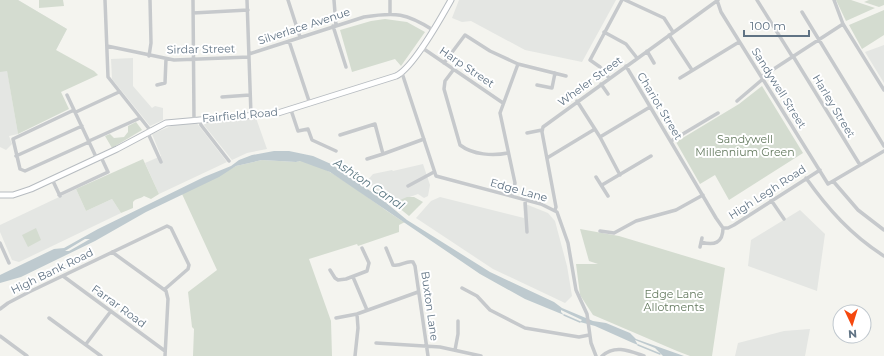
<svg xmlns="http://www.w3.org/2000/svg" width="884" height="356" viewBox="0 0 884 356" font-family="Montserrat,sans-serif">
<rect width="100%" height="100%" fill="#f4f4ef"/>
<path fill="#e4e6e3" d="M 0,0 L 18,0 L 67,29 L 56,50 L 7,70 L 18,134 L 9,136 L 12,144 L 6,150 L 0,147 Z
M 459,0 L 616,0 L 582,62 L 525,50 L 471,21 L 462,22 L 452,18 Z
M 884,45 L 884,83 L 865,52 Z
M 133,58 L 133,86 L 152,108 L 155,106 L 163,108 L 163,120 L 150,126 L 112,79 L 111,59 Z
M 256,118 L 267,149 L 247,153 L 232,160 L 204,125 L 206,122 Z
M 196,122 L 227,162 L 159,194 L 145,163 L 161,156 L 152,134 L 176,124 Z
M 423,164 L 430,185 L 428,196 L 424,198 L 418,194 L 393,203 L 366,182 L 373,174 L 392,170 L 393,171 Z
M 76,189 L 86,211 L 112,199 L 121,213 L 19,262 L 12,260 L 0,232 L 0,225 Z
M 440,197 L 524,218 L 523,203 L 548,213 L 555,221 L 567,266 L 572,296 L 565,303 L 493,269 L 416,218 L 431,201 Z
M 800,210 L 825,234 L 817,291 L 748,266 L 751,240 Z
M 810,329 L 805,356 L 735,356 L 738,343 L 784,331 Z"/>
<path fill="#d4dcd0" d="M 0,0 L 18,0 L 67,29 L 56,50 L 94,71 L 98,75 L 61,92 L 69,109 L 18,134 L 7,71 L 0,72 Z
M 39,0 L 63,0 L 64,6 L 39,8 Z
M 836,0 L 851,0 L 875,8 L 846,21 Z
M 869,0 L 884,0 L 884,5 L 879,7 L 864,2 Z
M 884,10 L 884,35 L 862,49 L 849,25 Z
M 385,19 L 407,22 L 425,32 L 401,66 L 395,59 L 352,72 L 340,30 L 371,21 Z
M 762,86 L 803,153 L 729,200 L 715,175 L 700,184 L 676,142 L 739,104 Z
M 136,122 L 142,130 L 112,148 L 105,136 L 110,134 L 114,138 L 124,137 L 128,132 L 128,126 Z
M 143,159 L 159,194 L 151,199 L 144,196 C 140,199 136,198 133,202 L 133,208 L 121,213 L 112,199 L 86,211 L 76,189 Z
M 262,160 L 296,162 C 315,152 384,212 405,222 L 399,225 L 399,232 L 358,246 L 357,244 L 309,259 L 331,321 L 332,356 L 193,356 L 194,329 L 192,327 L 188,292 L 217,270 L 182,194 L 236,166 Z
M 407,197 L 414,197 L 423,202 L 409,216 L 393,203 Z
M 36,228 L 41,240 L 28,247 L 22,235 Z
M 580,229 L 619,236 L 725,268 L 712,356 L 690,356 L 677,351 L 593,315 L 580,295 L 576,264 L 598,264 L 589,261 Z"/>
<path fill="#becacf" fill-rule="evenodd" d="M 274,151 L 289,151 L 313,156 L 331,164 L 379,197 L 407,220 L 490,272 L 554,302 L 562,308 L 593,321 L 606,323 L 630,333 L 636,339 L 684,356 L 663,356 L 655,348 L 635,340 L 638,345 L 633,343 L 595,326 L 580,322 L 582,320 L 561,310 L 561,312 L 564,315 L 525,299 L 480,274 L 330,172 L 300,161 L 296,162 L 262,160 L 236,166 L 219,177 L 146,212 L 95,241 L 21,277 L 0,283 L 0,275 L 54,249 L 64,248 L 98,229 L 204,177 L 231,166 L 239,160 L 252,155 ZM 85,239 L 90,239 L 69,251 L 65,251 Z"/>
<g fill="none" stroke-linecap="round" stroke-linejoin="round">
<path stroke="#becacf" stroke-width="1.5" d="M 564,315 L 580,322
M 638,345 L 660,354"/>
<g stroke="#b7bcc1" stroke-width="7">
<path id="secondary" d="M 0,195 L 13,195 L 31,189 L 117,149 L 166,123 L 278,113 L 396,76 C 413,68 441,18 451,0"/>
</g>
<path stroke="#c6c9cc" stroke-width="3.5" d="M 105,0 L 108,77 L 150,130
M 193,0 L 194,119
M 247,0 L 251,115
M 288,0 L 300,37
M 334,0 L 336,26
M 390,0 L 390,14
M 625,0 L 664,18 L 673,32
M 717,0 L 721,12 L 828,184 L 884,151
M 757,0 L 792,56
M 834,0 L 843,24 L 884,90
M 802,12 L 884,146
M 193,13 L 248,10
M 333,26 L 346,67
M 604,32 L 626,44 L 637,58
M 669,35 L 692,70
M 289,41 L 310,104
M 107,46 L 174,60 L 249,57
M 421,47 L 503,103
M 647,51 L 654,63
M 249,54 L 364,17 C 396,12 406,13 433,30
M 149,56 L 151,43 L 150,0
M 793,56 L 860,165
M 444,63 L 465,35 L 490,51 L 518,64 L 566,76
M 626,66 L 716,218 L 723,228 C 723,243 714,246 701,242
M 454,69 L 445,81 L 444,89 L 460,145 C 473,155 493,156 508,153
M 402,73 L 436,176 L 541,204 L 557,212 L 568,243 L 576,290 L 587,314 L 591,343 L 596,356
M 763,76 L 843,24
M 609,78 L 600,67 L 590,60 L 622,0
M 680,78 L 739,42
M 601,84 L 608,94
M 157,85 L 165,83 L 166,59
M 537,85 L 552,88 L 555,73
M 67,95 L 97,159
M 222,97 L 250,95
M 577,101 L 600,137 L 620,175
M 737,101 L 764,78
M 74,110 L 13,139 L 20,169 L 25,171 L 89,142
M 291,110 L 298,131 L 308,129 L 312,140 L 336,151
M 76,112 L 119,92
M 200,119 L 201,125 L 229,161
M 147,131 L 161,162
M 527,133 L 542,130
M 340,135 L 375,124 L 383,154 L 424,139
M 600,137 L 650,107
M 89,141 L 140,118
M 671,141 L 718,113
M 16,156 L 82,126
M 547,158 L 595,129
M 367,159 L 383,154
M 596,177 L 608,196
M 806,178 C 828,209 851,235 884,256
M 52,179 L 60,196
M 833,181 L 858,210 L 884,230
M 602,185 L 651,156
M 408,186 L 434,172
M 59,195 L 108,172 L 101,157
M 512,196 L 515,183 L 500,113 L 518,64
M 525,200 L 527,232
M 771,200 L 784,219
M 555,210 L 556,207 L 542,132 L 543,127 L 718,0
M 723,228 L 728,228 L 734,225 L 820,170
M 600,231 L 614,233 L 636,221 L 676,210 L 703,195
M 0,243 L 9,263
M 700,247 L 702,238
M 386,248 L 393,265 C 401,267 406,260 413,262 L 415,266 L 428,356
M 112,252 L 166,291 L 168,299 L 165,356
M 330,270 L 335,278 L 338,280 L 346,279 L 367,271 L 369,263 L 362,248
M 63,276 L 165,351
M 353,277 L 367,310
M 462,288 L 477,296 L 490,310 L 525,328 L 579,337 L 589,335
M 0,309 L 8,303 L 29,292 L 167,226 L 171,228 L 189,265 L 188,269 L 165,289
M 49,318 L 101,356
M 336,318 L 357,314 L 418,292
M 0,336 L 27,356
M 376,343 L 440,347 L 481,356
M 86,344 L 111,311
M 455,350 L 458,334 L 458,321
M 355,356 L 358,328 L 357,314
M 602,356 C 615,344 630,351 644,356"/>
<use href="#secondary" stroke="#fff" stroke-width="5"/>
</g>
<g text-anchor="middle" stroke-width="4" stroke-linejoin="round" paint-order="stroke">
<g font-size="11" fill="#607384" stroke="#fff">
<text transform="translate(304 26) rotate(-18)" y="4">Silverlace Avenue</text>
<text transform="translate(201 49) rotate(-1)" y="4">Sirdar Street</text>
<text transform="translate(467 67) rotate(34)" y="4">Harp Street</text>
<text transform="translate(590 81) rotate(-36)" y="4">Wheler Street</text>
<text transform="translate(779 88) rotate(58)" y="4">Sandywell Street</text>
<text transform="translate(660 106) rotate(59)" y="4">Chariot Street</text>
<text transform="translate(834 106) rotate(59)" y="4">Harley Street</text>
<text transform="translate(240 115) rotate(-5)" y="4">Fairfield Road</text>
<text transform="translate(519 190) rotate(16)" y="4">Edge Lane</text>
<text transform="translate(767 192) rotate(-33)" y="4">High Legh Road</text>
<text transform="translate(52 271) rotate(-26)" y="4">High Bank Road</text>
<text transform="translate(119 306) rotate(36)" y="4">Farrar Road</text>
<text transform="translate(430 306) rotate(82)" y="4">Buxton Lane</text>
</g>
<g font-size="11" fill="#647a5f" stroke="#fff">
<text x="745" y="143">Sandywell<tspan x="745" dy="13">Millennium Green</tspan></text>
<text x="674" y="298">Edge Lane<tspan x="674" dy="13">Allotments</tspan></text>
</g>
<g font-size="12" font-style="italic" fill="#5b7782" stroke="#fff">
<text transform="translate(369 184) rotate(34)" y="4">Ashton Canal</text>
</g>
</g>
<g transform="translate(852 324) rotate(176)"><circle r="19" fill="#ffffff" stroke="#bfc7ce"/>
<path d="M0-3L7 15L0 10L-7 15Z" fill="#f5480e"/>
<text y="-6" font-size="11" font-weight="bold" text-anchor="middle" fill="#607384">N</text>
</g>
<path d="M744 30v6h65v-6" fill="none" stroke="#607384" stroke-width="2"/>
<text x="750" y="30" font-size="12" fill="#607384" stroke="#ffffff" stroke-width="3" paint-order="stroke">100 m</text>
</svg>
